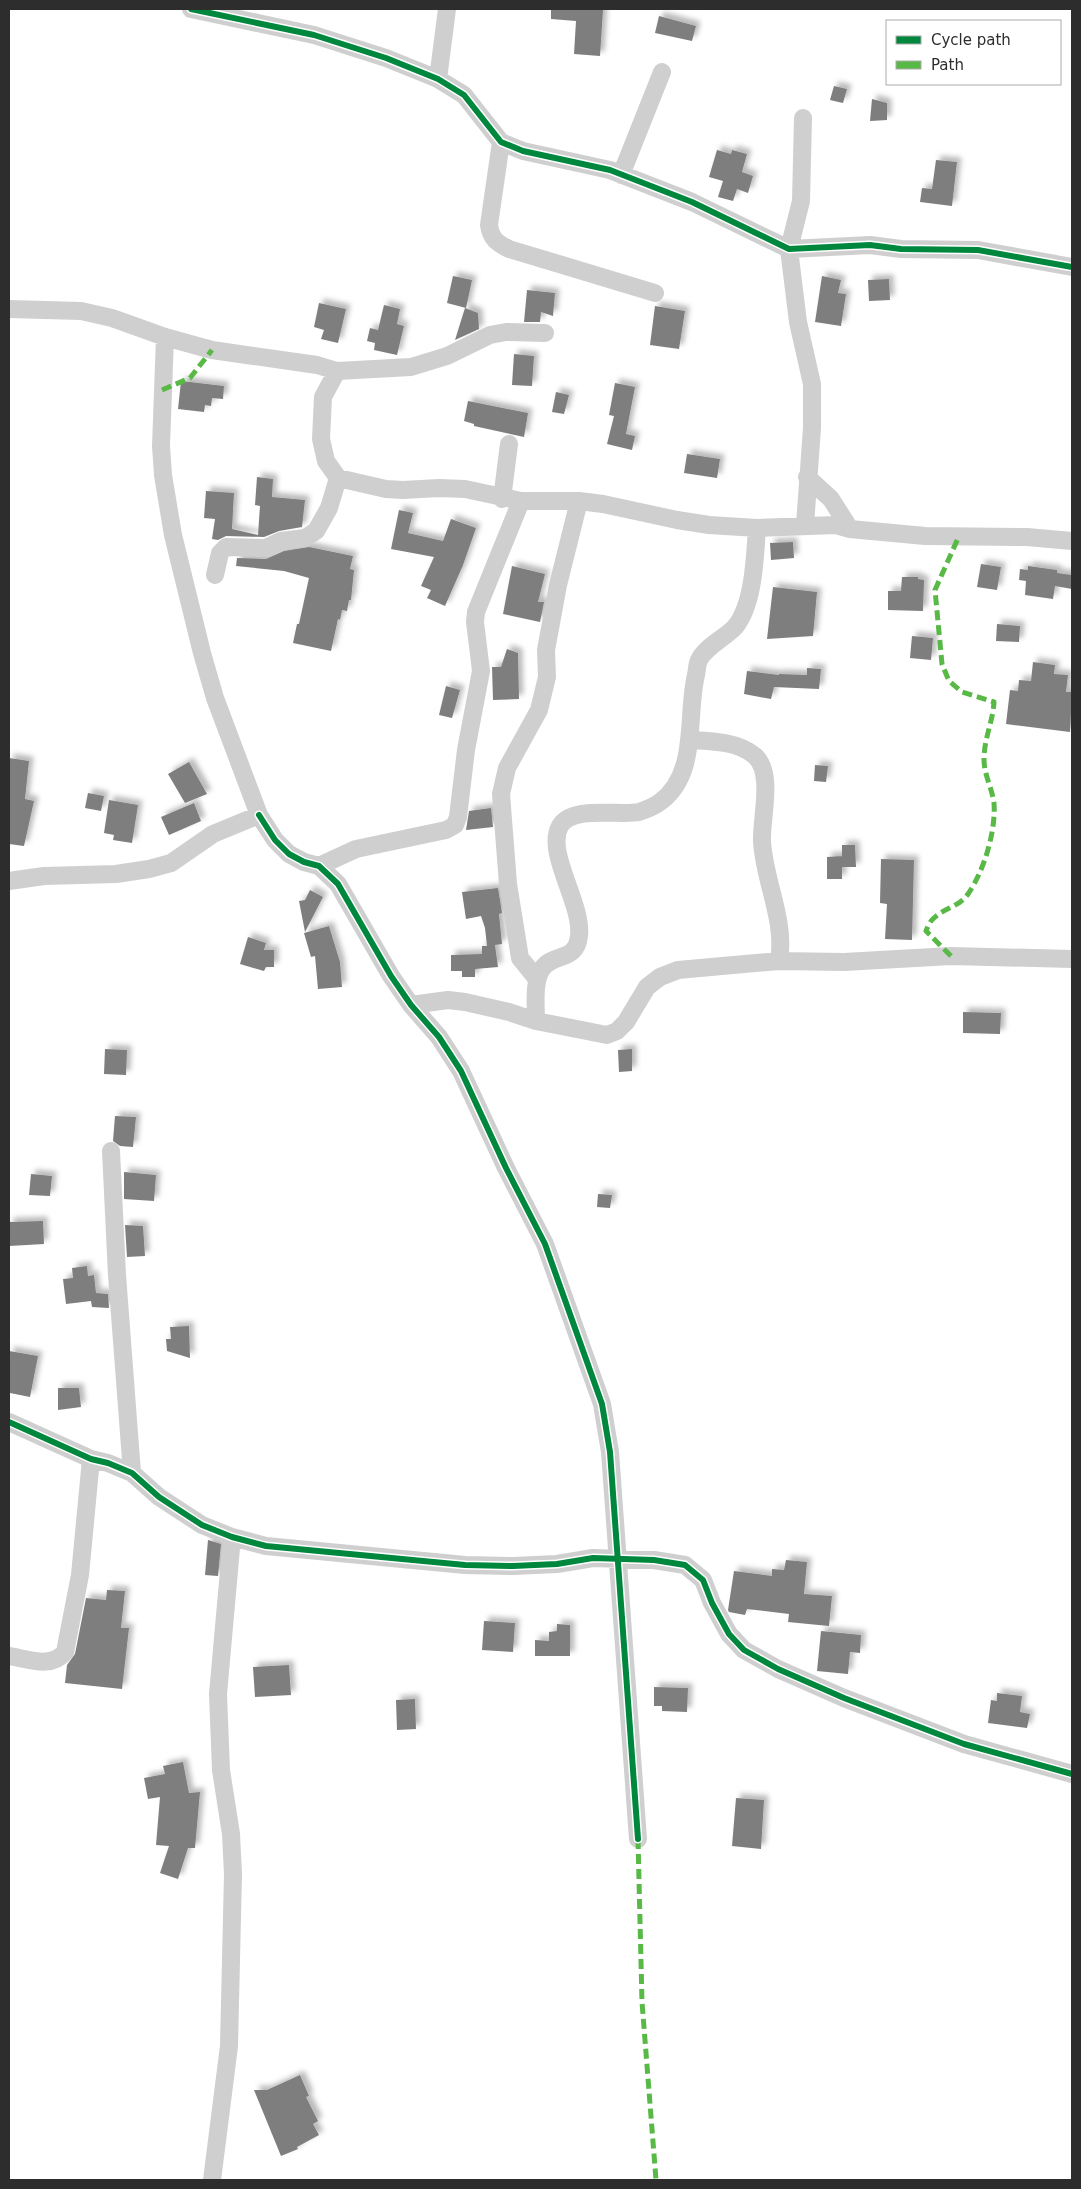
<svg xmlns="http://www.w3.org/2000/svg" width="1081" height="2189" viewBox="0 0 1081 2189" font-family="'DejaVu Sans',sans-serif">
<defs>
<filter id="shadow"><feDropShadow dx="4.5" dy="-4.5" stdDeviation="2.5" flood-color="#0004"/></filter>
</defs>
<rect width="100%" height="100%" fill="#fff"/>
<path fill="#7e7e7e" filter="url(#shadow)" d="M 551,9 L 603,10 L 600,56 L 574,54 L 576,21 L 551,19 Z
M 659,16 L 696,26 L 692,41 L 655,33 Z
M 834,86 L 847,89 L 843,103 L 830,100 Z
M 872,99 L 887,103 L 887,120 L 870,121 Z
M 717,150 L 731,154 L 732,150 L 747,154 L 742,172 L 753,176 L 748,193 L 737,189 L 733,201 L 718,197 L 723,181 L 709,177 Z
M 936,160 L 957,162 L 952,206 L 920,202 L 922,188 L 932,189 Z
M 453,276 L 472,280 L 466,308 L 447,303 Z
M 822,276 L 841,280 L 838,293 L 846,294 L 841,326 L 815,322 Z
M 889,279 L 890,300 L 869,301 L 868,280 Z
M 527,290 L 555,293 L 553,316 L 541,312 L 540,322 L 524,322 Z
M 319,303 L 346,309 L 338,343 L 321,339 L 324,330 L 314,327 Z
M 384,305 L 400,309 L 397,324 L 404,326 L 397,355 L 374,350 L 375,343 L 367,341 L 370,328 L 378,330 Z
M 655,306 L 685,311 L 679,349 L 650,345 Z
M 465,308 L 478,313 L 479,329 L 455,340 Z
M 514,354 L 534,356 L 532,386 L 512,385 Z
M 181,381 L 224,386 L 223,399 L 212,398 L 211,406 L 205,405 L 204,412 L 178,409 Z
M 615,383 L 635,387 L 626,434 L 635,436 L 632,450 L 607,444 L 614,416 L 609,415 Z
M 556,392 L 569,395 L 564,414 L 552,412 Z
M 468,401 L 528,413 L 524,437 L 474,426 L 474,424 L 464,421 Z
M 687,454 L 720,459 L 717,478 L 684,473 Z
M 257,477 L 273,479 L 272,497 L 305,500 L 302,527 L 279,531 L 264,537 L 226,536 L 218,540 L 212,539 L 215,519 L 204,518 L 206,491 L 234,493 L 232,529 L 258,535 L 260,506 L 255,505 Z
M 399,510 L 413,513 L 408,533 L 443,541 L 451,519 L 476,528 L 463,565 L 445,606 L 427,598 L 431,590 L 421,586 L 434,557 L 391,549 Z
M 793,542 L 794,558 L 771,560 L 770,543 Z
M 309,547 L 353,556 L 350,569 L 354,570 L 351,600 L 349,600 L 347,611 L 342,610 L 340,620 L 338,619 L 331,651 L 293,643 L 297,624 L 299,624 L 309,578 L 284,571 L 236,566 L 237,558 L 266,559 L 284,551 Z
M 981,564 L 1001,567 L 997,590 L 977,587 Z
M 512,566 L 545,574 L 538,602 L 544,602 L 540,622 L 503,614 Z
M 1028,566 L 1057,570 L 1057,573 L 1072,575 L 1072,589 L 1055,586 L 1053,599 L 1025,595 L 1026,581 L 1019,580 L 1020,569 L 1028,570 Z
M 902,577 L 918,577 L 918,579 L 924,580 L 923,611 L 888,610 L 888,591 L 901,591 Z
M 773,587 L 817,592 L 813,636 L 767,639 Z
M 997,624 L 1020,626 L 1019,642 L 996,641 Z
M 912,636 L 933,638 L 931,660 L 910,658 Z
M 507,649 L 518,653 L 519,699 L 493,700 L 492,667 L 501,667 Z
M 1033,662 L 1055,665 L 1054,674 L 1068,675 L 1066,692 L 1072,692 L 1070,732 L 1006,724 L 1010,690 L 1018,691 L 1019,680 L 1031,681 Z
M 807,668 L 821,669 L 819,689 L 774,687 L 771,699 L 744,694 L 747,671 L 779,675 L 779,674 L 807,675 Z
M 446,686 L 460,690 L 452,718 L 439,715 Z
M 9,758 L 29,761 L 25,799 L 34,801 L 24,846 L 9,844 Z
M 189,762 L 207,794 L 185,803 L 168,774 Z
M 815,765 L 828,766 L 826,782 L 814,781 Z
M 88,793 L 104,796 L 101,811 L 85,808 Z
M 109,800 L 138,805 L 132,843 L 113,840 L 114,835 L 104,833 Z
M 194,803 L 201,821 L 169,835 L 161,817 Z
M 491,808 L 493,827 L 466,830 L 469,811 Z
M 842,845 L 855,845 L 856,867 L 842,867 Z
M 842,856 L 842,879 L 827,879 L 827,857 Z
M 881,859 L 914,860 L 912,940 L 885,939 L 887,904 L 880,903 Z
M 498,888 L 502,913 L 499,914 L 502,944 L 495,945 L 498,967 L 475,969 L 475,977 L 462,977 L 462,971 L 451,971 L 451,955 L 482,954 L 482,946 L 487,946 L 485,928 L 481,916 L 466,919 L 462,892 Z
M 310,890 L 323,897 L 305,932 L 299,901 L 305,900 Z
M 329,926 L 340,962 L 342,987 L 318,989 L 315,956 L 311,957 L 304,933 Z
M 248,937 L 266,943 L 264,950 L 274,950 L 274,967 L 266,967 L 264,971 L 240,964 Z
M 963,1012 L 1001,1013 L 1000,1034 L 963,1033 Z
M 105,1049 L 127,1050 L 126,1075 L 104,1074 Z
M 632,1049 L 632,1071 L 619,1072 L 618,1050 Z
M 115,1116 L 136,1117 L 133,1147 L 120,1146 L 113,1141 Z
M 124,1172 L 156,1175 L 154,1201 L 124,1199 Z
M 31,1174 L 52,1176 L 50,1196 L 29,1195 Z
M 598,1194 L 612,1195 L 610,1208 L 597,1207 Z
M 43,1221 L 44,1244 L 9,1246 L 9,1222 Z
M 125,1225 L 143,1226 L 145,1256 L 127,1257 Z
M 87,1266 L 88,1276 L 94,1275 L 96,1293 L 108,1294 L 109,1308 L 92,1307 L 91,1301 L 66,1304 L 63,1279 L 73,1278 L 72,1268 Z
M 189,1326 L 190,1358 L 167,1351 L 166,1339 L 171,1339 L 170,1327 Z
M 9,1351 L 38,1356 L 30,1397 L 10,1393 Z
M 58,1388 L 79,1388 L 81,1407 L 58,1410 Z
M 208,1540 L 221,1544 L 218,1576 L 205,1575 Z
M 786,1560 L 807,1562 L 804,1594 L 832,1596 L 829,1626 L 788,1622 L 789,1614 L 747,1609 L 745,1615 L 729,1612 L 728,1610 L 734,1571 L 772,1576 L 772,1569 L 784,1570 Z
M 107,1590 L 125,1591 L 121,1628 L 129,1628 L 122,1689 L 65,1683 L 67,1665 L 75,1654 L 86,1598 L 106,1600 Z
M 484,1621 L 515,1623 L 513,1652 L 482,1650 Z
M 557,1624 L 570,1625 L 570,1656 L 535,1656 L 535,1640 L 549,1641 L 549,1632 L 557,1631 Z
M 821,1631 L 861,1635 L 860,1653 L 850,1652 L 848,1674 L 817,1671 Z
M 289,1665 L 291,1695 L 255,1697 L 253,1667 Z
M 654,1687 L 688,1688 L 687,1712 L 662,1711 L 662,1706 L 654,1706 Z
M 997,1693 L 1022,1696 L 1020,1712 L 1030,1714 L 1027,1728 L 988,1723 L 991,1700 L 997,1701 Z
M 415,1699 L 416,1729 L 397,1730 L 396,1700 Z
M 183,1762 L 189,1793 L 200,1792 L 195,1848 L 188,1848 L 178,1879 L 160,1873 L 169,1846 L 156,1845 L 160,1797 L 148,1799 L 144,1778 L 165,1774 L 163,1766 Z
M 736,1798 L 764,1800 L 761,1849 L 732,1846 Z
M 300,2075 L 309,2096 L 306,2097 L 318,2121 L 313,2124 L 319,2135 L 297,2147 L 298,2149 L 281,2156 L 254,2090 L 267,2090 Z"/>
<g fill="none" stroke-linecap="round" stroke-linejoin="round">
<path stroke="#cfcfcf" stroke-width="18" d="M 191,9 L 314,35 L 386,58 L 438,79 L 464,95 L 501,142 L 523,151 L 610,170 L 692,202 L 789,249 L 870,245 L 901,249 L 978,250 L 1072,267
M 438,79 L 447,9
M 803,118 L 801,201 L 789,249 L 798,322 L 812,384 L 812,428 L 805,525
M 501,142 L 489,225 C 491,239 497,243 509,249 L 655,293
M 621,175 L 662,72
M 9,309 L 81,311 L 112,318 L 165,337 L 212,350 L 317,365 L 337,371 L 411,367 L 447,356 L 490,335 L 506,332 L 545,333
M 337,371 L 323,397 L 321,439 L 326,461 L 338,478 L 386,489 L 403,490 L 439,488 L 465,489 L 521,501 L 579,501 L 603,504 L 677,520 L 709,525 L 757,528 L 836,525 L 850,529 L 925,536 L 1027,537 L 1072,541
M 807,477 L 831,499 L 850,529
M 502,499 L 509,444
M 215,575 L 220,553 L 226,547 L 266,548 L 281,541 L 305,538 L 316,531 L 329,508 L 338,478
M 689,740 C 710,741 738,741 755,756 C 774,773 761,818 762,841 C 764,881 786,920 779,961
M 259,815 L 275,840 L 289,854 L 304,862 L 319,866 L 338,884 L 391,976 L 411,1005 L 439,1037 L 461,1071 L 506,1168 L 545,1244 L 602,1404 L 610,1452 L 638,1839
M 319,866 L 356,849 L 446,830 L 455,825 L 458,817 L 466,750 L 481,671 L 475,622 L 476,612 L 521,501
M 9,881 L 44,876 L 116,874 L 149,869 L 171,863 L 213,834 L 259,815 L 215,698 L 202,653 L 173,535 L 163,475 L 161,446 L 165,337
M 537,979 L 520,958 L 508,884 L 501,794 L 507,768 L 539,710 L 547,677 L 546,650 L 558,585 L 579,501
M 411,1005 L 448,1000 L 465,1002 L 509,1012 L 536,1021 L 607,1035 L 617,1031 L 626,1022 L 647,987 L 660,977 L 678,970 L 779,961 L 844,962 L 951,956 L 1072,959
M 536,1021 C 536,1005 533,982 542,969 C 553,952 576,963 579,936 C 583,904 545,852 560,826 C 572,805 619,816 639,812 C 645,810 655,806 660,802 C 699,774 686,715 696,675 C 697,670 697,664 699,660 C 706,646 725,638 735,627 C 754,604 755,556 757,528
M 111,1151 L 117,1275 L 132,1473
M 9,1422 L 91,1459 L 108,1463 L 132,1473 L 159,1497 L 202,1525 L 232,1537 L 266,1546 L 465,1565 L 513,1566 L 557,1564 L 593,1558 L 654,1560 L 685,1565 L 703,1580 L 712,1603 L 729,1634 L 744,1650 L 778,1669 L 844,1698 L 964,1744 L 1072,1774
M 9,1656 C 29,1659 51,1669 65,1652 L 80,1575 L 91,1459
M 212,2180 L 229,2046 L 233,1874 L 231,1834 L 221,1770 L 218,1694 L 232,1537"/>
<path stroke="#58b947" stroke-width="5" stroke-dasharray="10 5" stroke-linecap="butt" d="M 162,390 L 190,378 L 212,350
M 951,956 L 926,931 C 928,926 930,921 934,918 C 944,908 959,907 968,894 C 984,871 996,831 994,803 C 992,788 984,775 984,759 C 984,739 993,721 994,702 L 962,692 L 949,681 L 942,664 L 935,590 L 959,536
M 638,1839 L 642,2002 L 656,2180"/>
<g stroke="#fff" stroke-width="9">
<path id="cycleway" d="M 191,9 L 314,35 L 386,58 L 438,79 L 464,95 L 501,142 L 523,151 L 610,170 L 692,202 L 789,249 L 870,245 L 901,249 L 978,250 L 1072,267
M 259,815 L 275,840 L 289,854 L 304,862 L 319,866 L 338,884 L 391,976 L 411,1005 L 439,1037 L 461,1071 L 506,1168 L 545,1244 L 602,1404 L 610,1452 L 638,1839
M 9,1422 L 91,1459 L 108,1463 L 132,1473 L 159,1497 L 202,1525 L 232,1537 L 266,1546 L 465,1565 L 513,1566 L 557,1564 L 593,1558 L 654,1560 L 685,1565 L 703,1580 L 712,1603 L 729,1634 L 744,1650 L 778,1669 L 844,1698 L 964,1744 L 1072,1774"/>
</g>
<use href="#cycleway" stroke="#00873e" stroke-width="6"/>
</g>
<rect width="1081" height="2189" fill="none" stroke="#2d2d2d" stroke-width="20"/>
<rect x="886" y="20" width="175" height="65" fill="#ffffff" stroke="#ababab"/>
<rect x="896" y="36" width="25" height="8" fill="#00873e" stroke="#ababab"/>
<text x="931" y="45" font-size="15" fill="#2d2d2d">Cycle path</text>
<rect x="896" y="61" width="25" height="8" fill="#58b947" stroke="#ababab"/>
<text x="931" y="70" font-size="15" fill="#2d2d2d">Path</text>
</svg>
